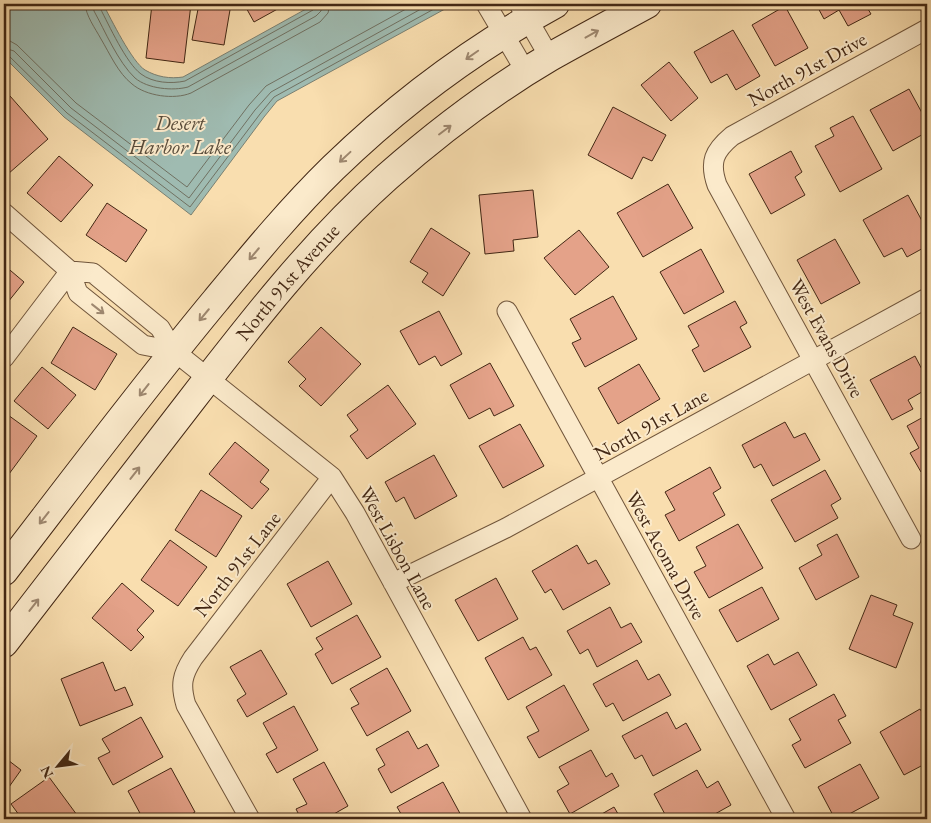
<svg xmlns="http://www.w3.org/2000/svg" width="931" height="823" viewBox="0 0 931 823" font-family="'EB Garamond',serif">
<rect width="100%" height="100%" fill="#f9deaf"/>
<filter id="stains"><feTurbulence type="fractalNoise" baseFrequency=".004" numOctaves="4"/><feColorMatrix values="0 0 0 0 .2 0 0 0 0 .09 0 0 0 0 .02 0 0 0 .5 -.17"/></filter>
<radialGradient id="worn" r=".72"><stop offset=".6" stop-color="#630" stop-opacity="0"/><stop offset="1" stop-color="#630" stop-opacity=".3"/></radialGradient>
<path fill="#9fbbb1" stroke="#7a8072" d="M 4,4 L 103,4 C 111,19 132,62 145,70 C 157,77 170,79 183,77 L 315,4 L 454,4 L 277,101 L 264,117 L 191,215 L 64,117 L 4,57 Z"/>
<g fill="none" stroke-linecap="round" stroke-linejoin="round">
<path stroke="#707162" stroke-width="1" d="M 85,4 C 86,16 95,28 101,39 C 110,54 118,73 132,84 C 146,96 174,100 191,93 L 320,22 L 328,13 L 330,4
M 93,4 L 94,11 C 105,31 118,62 135,78 C 148,89 173,91 188,87 L 316,16 L 321,11 L 322,4
M 99,4 L 100,8 C 109,25 126,63 141,74 C 153,83 171,84 185,81 L 313,10 L 316,4
M 4,41 L 10,41 L 17,45 L 76,103 L 187,187 L 249,105 L 266,86 L 415,4
M 4,48 L 14,51 L 71,108 L 189,198 L 255,110 L 271,92 L 430,4
M 4,54 L 9,56 L 67,113 L 190,207 L 260,114 L 274,97 L 443,4"/>
</g>
<path fill="#e4a289" stroke="#422714" d="M 152,4 L 191,4 L 184,63 L 146,58 Z
M 199,4 L 231,4 L 224,45 L 192,40 Z
M 244,4 L 281,4 L 283,6 L 254,22 Z
M 816,4 L 865,4 L 871,14 L 848,26 L 839,10 L 824,19 Z
M 785,6 L 808,48 L 775,66 L 752,25 Z
M 733,30 L 760,76 L 736,90 L 727,74 L 711,83 L 694,52 Z
M 669,62 L 698,98 L 671,121 L 641,85 Z
M 909,89 L 927,122 L 927,132 L 893,151 L 870,110 Z
M 10,96 L 48,139 L 8,174 L 4,169 L 4,101 Z
M 613,107 L 666,135 L 652,161 L 643,157 L 632,179 L 588,155 Z
M 853,116 L 882,169 L 840,192 L 815,146 L 834,136 L 830,128 Z
M 791,151 L 802,172 L 795,177 L 805,195 L 771,214 L 749,174 Z
M 59,156 L 93,185 L 61,222 L 27,193 Z
M 668,184 L 693,228 L 643,257 L 617,213 Z
M 533,190 L 538,237 L 513,240 L 514,251 L 485,254 L 479,195 Z
M 908,195 L 927,230 L 927,246 L 907,257 L 902,248 L 884,257 L 863,220 Z
M 107,203 L 147,230 L 126,262 L 86,235 Z
M 431,228 L 470,253 L 443,296 L 422,282 L 428,273 L 410,262 Z
M 579,230 L 609,267 L 575,295 L 544,258 Z
M 835,239 L 860,283 L 821,304 L 797,260 Z
M 701,249 L 724,292 L 684,314 L 660,272 Z
M 4,265 L 24,282 L 4,307 Z
M 613,296 L 637,339 L 585,367 L 572,343 L 581,339 L 570,319 Z
M 735,301 L 747,323 L 740,327 L 751,347 L 704,372 L 692,350 L 699,346 L 688,326 Z
M 439,311 L 462,354 L 441,366 L 435,356 L 419,365 L 400,331 Z
M 73,327 L 117,354 L 95,390 L 51,363 Z
M 321,327 L 361,364 L 321,406 L 299,386 L 306,379 L 288,362 Z
M 915,356 L 927,379 L 927,389 L 908,400 L 913,409 L 892,420 L 870,380 Z
M 490,363 L 514,406 L 494,416 L 490,408 L 469,419 L 450,385 Z
M 639,364 L 660,399 L 618,424 L 598,388 Z
M 42,367 L 76,395 L 48,429 L 14,401 Z
M 388,385 L 416,424 L 367,459 L 350,436 L 358,430 L 347,415 Z
M 8,415 L 37,436 L 9,474 L 4,470 L 4,420 Z
M 927,415 L 927,469 L 921,472 L 910,453 L 919,448 L 907,426 Z
M 785,422 L 794,438 L 805,433 L 820,460 L 773,486 L 761,464 L 754,468 L 742,445 Z
M 520,424 L 544,466 L 503,488 L 479,446 Z
M 235,442 L 269,470 L 260,482 L 269,489 L 252,509 L 209,474 Z
M 434,455 L 457,496 L 415,519 L 404,497 L 396,502 L 385,482 Z
M 710,467 L 721,488 L 713,493 L 725,515 L 679,541 L 665,515 L 675,510 L 665,492 Z
M 825,470 L 841,499 L 831,505 L 838,518 L 795,542 L 771,500 Z
M 201,490 L 242,516 L 216,557 L 175,530 Z
M 738,524 L 763,568 L 709,598 L 694,572 L 706,566 L 696,547 Z
M 837,534 L 859,577 L 816,600 L 799,568 L 822,555 L 817,545 Z
M 170,540 L 207,567 L 178,606 L 141,580 Z
M 577,545 L 588,564 L 596,560 L 610,584 L 563,610 L 551,589 L 545,593 L 532,571 Z
M 328,561 L 352,604 L 311,627 L 287,584 Z
M 496,578 L 518,619 L 478,641 L 455,600 Z
M 122,583 L 154,611 L 137,630 L 144,637 L 131,651 L 92,618 Z
M 762,587 L 779,619 L 737,642 L 719,610 Z
M 871,595 L 897,605 L 893,615 L 913,623 L 896,668 L 849,649 Z
M 610,607 L 621,628 L 631,623 L 642,642 L 597,667 L 588,649 L 580,654 L 567,631 Z
M 357,615 L 381,657 L 332,684 L 315,654 L 323,649 L 316,638 Z
M 523,637 L 530,650 L 536,647 L 552,675 L 508,700 L 485,658 Z
M 261,650 L 287,694 L 247,717 L 237,700 L 246,694 L 230,667 Z
M 798,652 L 817,685 L 771,710 L 747,666 L 768,654 L 774,665 Z
M 637,660 L 648,680 L 659,674 L 671,695 L 623,721 L 613,703 L 606,707 L 593,684 Z
M 103,662 L 115,691 L 125,687 L 133,705 L 80,726 L 61,679 Z
M 387,668 L 411,711 L 367,736 L 351,708 L 359,704 L 350,689 Z
M 564,685 L 589,730 L 539,758 L 527,737 L 539,731 L 526,707 Z
M 834,694 L 846,716 L 838,720 L 851,743 L 805,768 L 792,745 L 801,740 L 789,719 Z
M 294,706 L 318,750 L 277,773 L 266,754 L 277,748 L 263,723 Z
M 920,709 L 927,721 L 927,772 L 923,765 L 904,775 L 880,732 Z
M 667,712 L 676,729 L 686,723 L 701,750 L 653,776 L 642,755 L 635,759 L 622,736 Z
M 141,717 L 163,757 L 113,785 L 98,758 L 110,752 L 102,739 Z
M 408,731 L 418,749 L 427,744 L 439,766 L 391,793 L 378,769 L 385,765 L 376,749 Z
M 591,750 L 606,777 L 612,773 L 619,786 L 570,814 L 557,791 L 569,784 L 559,767 Z
M 4,757 L 21,770 L 4,794 Z
M 324,762 L 348,806 L 325,819 L 301,819 L 296,809 L 307,804 L 293,779 Z
M 860,764 L 879,798 L 840,819 L 835,819 L 818,787 Z
M 171,768 L 195,812 L 183,819 L 138,819 L 142,817 L 128,791 Z
M 697,770 L 707,788 L 718,781 L 731,805 L 706,819 L 677,819 L 675,814 L 667,818 L 654,794 Z
M 49,777 L 77,815 L 71,819 L 22,819 L 11,804 Z
M 443,782 L 463,819 L 404,819 L 397,807 Z
M 614,807 L 621,819 L 593,819 Z"/>
<g fill="none" stroke-linecap="round" stroke-linejoin="round">
<g stroke="#70553b" stroke-width="21">
<path id="street" d="M 486,4 L 526,72
M 519,4 L 550,58
M 4,213 L 70,271 L 78,293 L 143,345 L 174,351
M 70,271 L 93,273 L 160,328 L 174,351 L 332,477 L 355,513 L 522,819
M 507,311 L 786,819
M 4,358 L 70,271
M 911,539 L 717,185 C 709,162 714,151 732,136 L 927,29
M 393,583 L 506,528 L 927,298
M 250,819 L 186,705 C 180,685 182,675 193,658 L 332,477"/>
</g>
<g stroke="#422714" stroke-width="30">
<g id="secondary">
<path d="M 4,571 C 74,480 143,388 216,300 C 254,254 291,209 333,168 C 399,104 474,48 555,4"/>
<path id="s1" d="M 4,643 C 66,563 128,483 190,402 C 251,323 312,244 387,177 C 437,133 492,91 550,57 C 582,39 614,22 647,4"/>
</g>
</g>
<use href="#street" stroke="#fbeacb" stroke-width="19"/>
<use href="#secondary" stroke="#fbeacb" stroke-width="28"/>
</g>
<defs><path id="oneway-shaft" d="M-6 0H5M1.5-3L5.5 0L1.5 3" fill="none" stroke-width="1.6" stroke-linecap="round" stroke-linejoin="round" transform="scale(1.25)"/></defs>
<g stroke="#9e8870">
<use href="#oneway-shaft" transform="translate(592 34) rotate(-29)"/>
<use href="#oneway-shaft" transform="translate(472 55) rotate(145)"/>
<use href="#oneway-shaft" transform="translate(445 130) rotate(-37)"/>
<use href="#oneway-shaft" transform="translate(345 157) rotate(137)"/>
<use href="#oneway-shaft" transform="translate(254 254) rotate(130)"/>
<use href="#oneway-shaft" transform="translate(98 309) rotate(38)"/>
<use href="#oneway-shaft" transform="translate(204 315) rotate(130)"/>
<use href="#oneway-shaft" transform="translate(144 390) rotate(128)"/>
<use href="#oneway-shaft" transform="translate(135 473) rotate(-52)"/>
<use href="#oneway-shaft" transform="translate(44 518) rotate(128)"/>
<use href="#oneway-shaft" transform="translate(34 605) rotate(-52)"/>
</g>
<g text-anchor="middle" stroke-width="4" stroke-linejoin="round" paint-order="stroke">
<g font-size="20" fill="#422714" stroke="#fbeacb">
<text transform="translate(807 69) rotate(-29)" y="7">North 91st Drive</text>
<text dy="7" stroke="none"><textPath href="#s1" startOffset="459">North 91st Avenue</textPath></text>
<text transform="translate(827 338) rotate(61)" y="7">West Evans Drive</text>
<text transform="translate(651 424) rotate(-29)" y="7">North 91st Lane</text>
<text transform="translate(398 548) rotate(61)" y="7">West Lisbon Lane</text>
<text transform="translate(666 555) rotate(61)" y="7">West Acoma Drive</text>
<text transform="translate(237 564) rotate(-52)" y="7">North 91st Lane</text>
</g>
<g font-size="21" font-style="italic" fill="#594c3b" stroke="#fbeacb">
<text x="180" y="130">Desert<tspan x="180" dy="24">Harbor Lake</tspan></text>
</g>
</g>
<rect width="931" height="823" fill="none" stroke="#f9deaf" stroke-width="20"/>
<rect x="5" y="5" width="921" height="813" fill="none" stroke="#422714" stroke-width="2.5"/>
<rect x="10" y="10" width="911" height="803" fill="none" stroke="#422714"/>
<g transform="translate(58 766) rotate(241)" stroke="#fbeacb" stroke-width="4" paint-order="stroke">
<path d="M0-4L9 19L0 12L-9 19Z" fill="#422714"/>
<text y="-8" font-size="14" font-weight="bold" text-anchor="middle" fill="#422714">N</text>
</g>
<rect width="100%" height="100%" filter="url(#stains)"/>
<rect width="100%" height="100%" fill="url(#worn)"/>
</svg>
